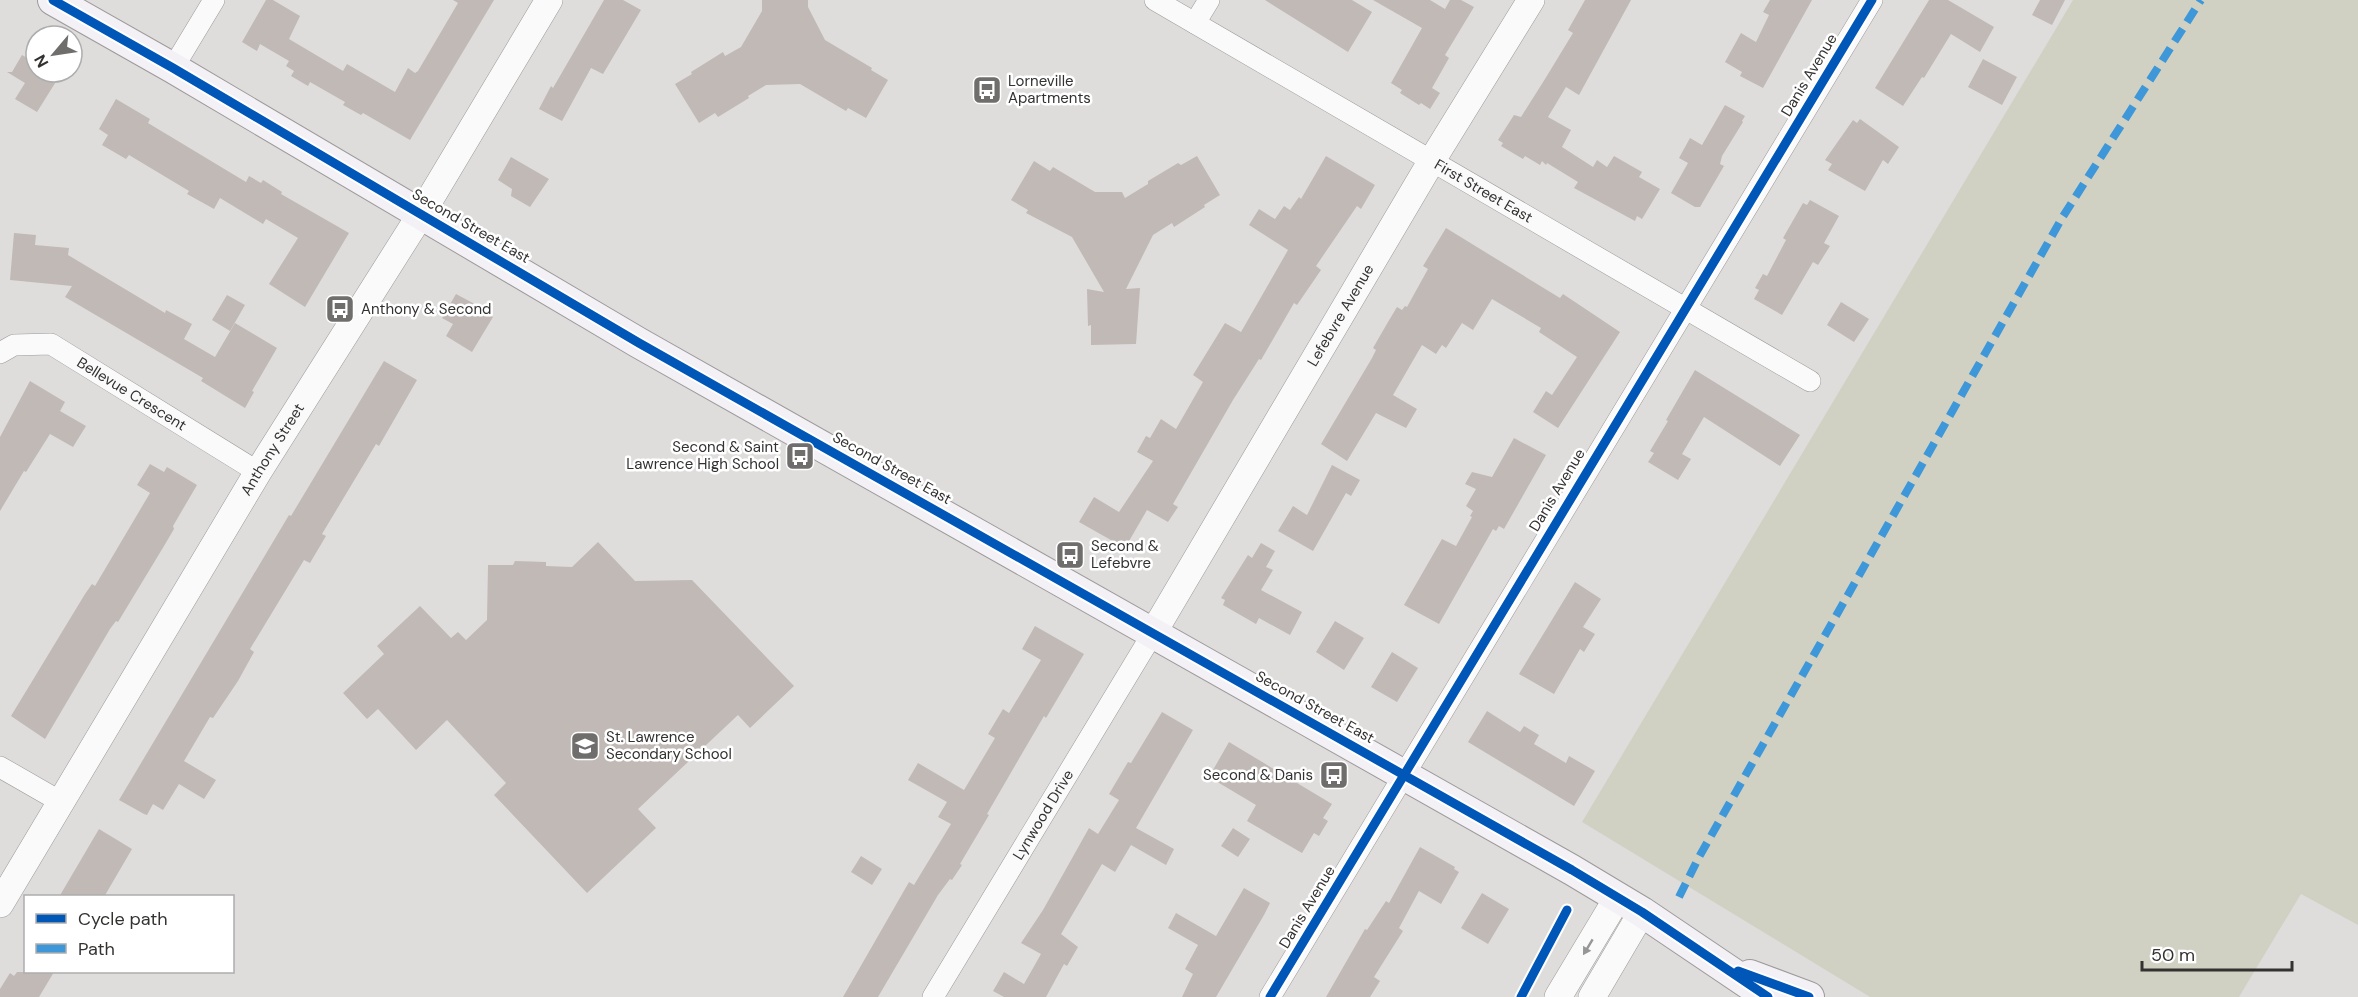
<svg xmlns="http://www.w3.org/2000/svg" width="2358" height="997" viewBox="0 0 2358 997" font-family="'DM Sans',sans-serif">
<rect width="100%" height="100%" fill="#dfdddc"/>
<path fill="#d1d1c3" d="M 2073,0 L 2358,0 L 2358,925 L 2301,894 L 2239,997 L 1870,997 L 1582,822 Z"/>
<path fill="#c0b9b6" d="M 266,0 L 273,0 L 300,16 L 289,39 L 343,71 L 347,64 L 395,92 L 408,68 L 415,73 L 418,71 L 458,3 L 453,0 L 494,0 L 410,140 L 363,113 L 361,115 L 343,105 L 345,102 L 310,82 L 308,86 L 291,76 L 294,71 L 286,66 L 289,61 L 260,44 L 257,51 L 242,42 Z
M 604,0 L 623,0 L 641,10 L 603,74 L 591,68 L 562,121 L 539,109 L 551,86 L 553,88 Z
M 762,0 L 808,0 L 808,7 L 825,40 L 872,68 L 871,70 L 888,80 L 866,118 L 848,108 L 846,111 L 800,84 L 766,85 L 748,96 L 749,98 L 718,117 L 715,113 L 699,123 L 675,84 L 692,74 L 691,72 L 723,52 L 725,56 L 741,47 L 762,11 Z
M 1265,0 L 1352,0 L 1372,12 L 1348,52 Z
M 1373,0 L 1430,0 L 1445,9 L 1450,0 L 1461,0 L 1474,7 L 1445,55 L 1449,58 L 1432,88 L 1440,93 L 1430,109 L 1421,103 L 1419,105 L 1400,93 L 1402,90 L 1391,83 L 1422,28 Z
M 1585,0 L 1631,0 L 1579,95 L 1566,87 L 1548,117 L 1571,130 L 1562,147 L 1593,167 L 1597,160 L 1607,167 L 1614,156 L 1642,172 L 1639,177 L 1660,189 L 1642,219 L 1637,216 L 1635,221 L 1574,188 L 1578,182 L 1547,163 L 1546,165 L 1542,161 L 1540,165 L 1525,156 L 1523,159 L 1501,146 L 1503,143 L 1498,140 L 1514,115 L 1521,117 L 1545,79 L 1573,33 L 1568,30 Z
M 1770,0 L 1812,0 L 1763,88 L 1740,76 L 1742,72 L 1725,62 L 1741,33 L 1756,42 L 1769,15 L 1763,12 Z
M 1929,0 L 1948,0 L 1994,27 L 1980,52 L 1951,34 L 1924,78 L 1922,77 L 1903,106 L 1875,88 Z
M 2040,0 L 2065,0 L 2052,25 L 2032,15 Z
M 22,55 L 36,63 L 36,72 L 62,72 L 37,112 L 15,99 L 25,83 L 7,72 L 12,72 Z
M 1983,59 L 2017,77 L 2002,105 L 1968,87 Z
M 116,99 L 150,119 L 148,123 L 246,182 L 249,176 L 261,183 L 263,180 L 282,192 L 281,194 L 349,233 L 305,307 L 269,284 L 298,238 L 266,219 L 263,224 L 220,198 L 214,209 L 187,194 L 189,191 L 129,155 L 126,159 L 102,145 L 108,135 L 99,129 Z
M 1725,105 L 1745,116 L 1742,121 L 1743,122 L 1722,156 L 1720,164 L 1724,166 L 1700,207 L 1695,207 L 1671,193 L 1688,163 L 1679,158 L 1690,138 L 1702,145 Z
M 1860,119 L 1899,147 L 1888,164 L 1883,160 L 1865,191 L 1828,170 L 1832,164 L 1825,160 L 1853,120 L 1857,123 Z
M 1197,156 L 1220,195 L 1204,205 L 1205,207 L 1174,227 L 1172,223 L 1153,235 L 1126,289 L 1140,288 L 1136,344 L 1091,345 L 1091,325 L 1088,326 L 1087,289 L 1104,292 L 1072,237 L 1026,213 L 1028,210 L 1011,200 L 1034,161 L 1050,171 L 1053,167 L 1095,192 L 1122,192 L 1125,198 L 1148,184 L 1148,181 L 1178,163 L 1181,165 Z
M 1326,156 L 1375,185 L 1361,209 L 1357,206 L 1316,266 L 1321,270 L 1297,305 L 1294,303 L 1261,360 L 1259,359 L 1233,400 L 1173,504 L 1178,507 L 1168,522 L 1147,510 L 1125,548 L 1079,522 L 1094,497 L 1119,512 L 1153,461 L 1137,452 L 1146,436 L 1150,438 L 1161,419 L 1176,429 L 1203,382 L 1193,375 L 1225,323 L 1241,332 L 1288,250 L 1249,225 L 1259,209 L 1275,219 L 1284,206 L 1290,210 L 1299,197 L 1301,199 Z
M 511,157 L 549,179 L 530,207 L 511,196 L 512,189 L 498,180 Z
M 1810,200 L 1839,216 L 1824,243 L 1830,246 L 1818,265 L 1813,262 L 1782,315 L 1754,299 L 1759,290 L 1755,288 L 1763,274 L 1767,276 L 1786,240 L 1783,238 L 1803,203 L 1807,205 Z
M 1446,228 L 1560,298 L 1563,294 L 1620,332 L 1558,428 L 1533,412 L 1546,391 L 1552,395 L 1577,357 L 1539,332 L 1541,328 L 1492,299 L 1473,330 L 1462,323 L 1446,348 L 1442,345 L 1436,354 L 1422,345 L 1393,395 L 1417,409 L 1406,428 L 1376,413 L 1347,461 L 1321,444 L 1372,358 L 1376,350 L 1373,348 L 1388,322 L 1397,307 L 1402,310 L 1405,306 L 1407,307 L 1428,269 L 1423,266 Z
M 14,233 L 36,235 L 35,245 L 69,248 L 68,255 L 165,313 L 166,310 L 192,324 L 184,339 L 215,357 L 235,323 L 277,348 L 252,391 L 254,392 L 245,408 L 201,381 L 203,378 L 65,297 L 72,286 L 10,280 Z
M 456,294 L 484,309 L 483,311 L 493,317 L 472,352 L 446,336 L 453,324 L 442,318 Z
M 227,295 L 245,305 L 230,331 L 212,320 Z
M 1841,302 L 1869,319 L 1854,342 L 1827,325 Z
M 384,361 L 417,380 L 379,446 L 376,444 L 322,534 L 326,536 L 310,563 L 304,560 L 250,649 L 254,652 L 238,681 L 213,718 L 210,717 L 184,761 L 216,780 L 204,799 L 179,784 L 163,810 L 153,804 L 147,815 L 144,814 L 119,800 L 289,515 L 291,516 Z
M 1695,370 L 1800,435 L 1780,466 L 1704,417 L 1682,454 L 1691,459 L 1678,480 L 1648,462 L 1654,453 L 1650,451 L 1668,421 L 1666,420 Z
M 30,381 L 65,402 L 60,411 L 86,426 L 73,447 L 50,434 L 26,472 L 24,471 L 0,511 L 0,437 Z
M 1514,438 L 1546,455 L 1504,529 L 1499,526 L 1496,531 L 1493,529 L 1439,624 L 1404,605 L 1442,539 L 1456,546 L 1472,517 L 1470,516 L 1473,511 L 1466,506 L 1476,489 L 1465,484 L 1472,472 L 1492,477 Z
M 150,464 L 164,472 L 167,467 L 197,485 L 173,526 L 174,529 L 164,546 L 118,622 L 116,621 L 110,629 L 45,739 L 11,716 L 85,594 L 92,584 L 95,586 L 150,493 L 137,485 Z
M 1332,465 L 1360,480 L 1351,496 L 1346,493 L 1313,551 L 1278,531 L 1293,506 L 1307,515 Z
M 598,542 L 635,581 L 692,580 L 794,686 L 750,728 L 738,715 L 638,809 L 656,828 L 587,893 L 494,795 L 506,783 L 447,720 L 416,750 L 378,709 L 367,719 L 343,693 L 384,654 L 377,646 L 420,606 L 451,638 L 458,632 L 466,640 L 487,620 L 488,565 L 513,565 L 515,561 L 546,562 L 546,566 L 572,567 Z
M 1261,543 L 1275,551 L 1266,567 L 1273,570 L 1261,590 L 1302,612 L 1290,635 L 1259,618 L 1256,624 L 1223,605 L 1225,600 L 1221,598 L 1248,555 L 1252,558 Z
M 1575,582 L 1601,599 L 1583,627 L 1595,634 L 1584,652 L 1580,649 L 1554,694 L 1519,674 Z
M 1335,621 L 1364,638 L 1344,670 L 1316,652 Z
M 1035,626 L 1084,654 L 1046,718 L 1044,716 L 1020,757 L 987,814 L 989,815 L 960,864 L 962,865 L 952,880 L 950,879 L 938,895 L 878,997 L 843,997 L 909,882 L 914,885 L 951,824 L 938,817 L 947,802 L 908,780 L 918,763 L 964,790 L 995,738 L 988,734 L 1003,709 L 1009,713 L 1041,660 L 1022,649 Z
M 1392,652 L 1418,668 L 1397,702 L 1371,687 Z
M 1487,711 L 1520,732 L 1524,726 L 1539,735 L 1534,744 L 1566,763 L 1569,756 L 1595,771 L 1574,806 L 1468,742 Z
M 1162,712 L 1193,730 L 1136,828 L 1174,849 L 1166,865 L 1131,845 L 1115,872 L 1102,864 L 1061,934 L 1078,947 L 1067,966 L 1064,964 L 1046,997 L 1004,997 L 993,991 L 1004,972 L 1024,984 L 1041,954 L 1021,943 L 1043,910 L 1089,828 L 1098,834 L 1119,800 L 1109,794 L 1128,762 L 1131,763 Z
M 1229,742 L 1332,804 L 1323,818 L 1328,821 L 1319,836 L 1314,833 L 1302,853 L 1247,821 L 1256,805 L 1209,777 Z
M 1233,828 L 1250,839 L 1238,857 L 1221,846 Z
M 99,829 L 132,849 L 104,897 L 59,897 Z
M 1420,847 L 1455,867 L 1454,869 L 1459,872 L 1441,904 L 1419,891 L 1399,928 L 1403,931 L 1374,977 L 1380,981 L 1370,997 L 1326,997 L 1365,929 L 1367,930 L 1386,901 L 1389,903 Z
M 861,856 L 882,869 L 872,885 L 851,872 Z
M 1244,888 L 1270,903 L 1264,915 L 1216,997 L 1182,997 L 1193,974 L 1185,969 L 1198,945 L 1168,928 L 1176,913 L 1216,936 Z
M 1482,893 L 1509,909 L 1488,944 L 1461,928 Z
M 17,972 L 54,972 L 39,997 L 0,997 L 0,989 L 10,973 L 14,976 Z"/>
<g fill="none" stroke-linecap="round" stroke-linejoin="round">
<g stroke="#9c9b9a" stroke-width="22">
<g id="minor">
<path id="s1" d="M 1155,0 L 1810,381"/>
<path d="M 1195,23 L 1209,0"/>
<path d="M 173,68 L 214,0"/>
<path id="s2" d="M 0,353 L 14,345 L 51,344 L 258,472"/>
<path d="M 0,767 L 61,802"/>
<path id="s3" d="M 933,997 L 1153,633"/>
<path d="M 1270,997 L 1872,0"/>
</g>
</g>
<g stroke="#9c9b9a" stroke-width="28">
<g id="tertiary">
<path id="s4" d="M 1153,633 L 1431,162 L 1531,0"/>
<path id="s5" d="M 0,904 L 258,472 L 421,214 L 549,0"/>
<path d="M 1558,997 L 1618,897"/>
<path d="M 1592,997 L 1642,912"/>
</g>
</g>
<g stroke="#9c9b9a" stroke-width="32">
<path id="secondary" d="M 53,0 L 173,68 L 639,343 L 1572,870 L 1642,912 L 1768,997
M 1750,975 L 1809,997"/>
</g>
<use href="#minor" stroke="#fafafa" stroke-width="21"/>
<use href="#tertiary" stroke="#fafafa" stroke-width="27"/>
<use href="#secondary" stroke="#f3f1f5" stroke-width="30"/>
<path stroke="#3d97d8" stroke-width="8" stroke-dasharray="15 8" stroke-linecap="butt" d="M 1679,897 L 1699,857 L 2062,218 L 2201,0"/>
<g stroke="#fff" stroke-width="13">
<path id="cycleway" d="M 53,0 L 173,68 L 639,343 L 1572,870 L 1642,912 L 1768,997
M 1738,971 L 1809,997
M 1270,997 L 1872,0
M 1521,997 L 1567,910"/>
</g>
<use href="#cycleway" stroke="#0057b8" stroke-width="9"/>
</g>
<defs><path id="oneway-solid" d="M-6-.8H1V-3.2L6.5 0L1 3.2V.8H-6Z" transform="scale(1.5)"/></defs>
<use fill="#969696" href="#oneway-solid" transform="translate(1588 947) rotate(121)"/>
<defs>
<g id="bus-square" transform="scale(1.5)"><rect x="-9" y="-9" width="18" height="18" rx="4" fill="#6f6e6d" stroke="#fff"/><path d="M-5-6H5V4H4V6H2V4H-2V6H-4V4H-5ZM-3.5-4V0h7V-4ZM-3.5 1.2v1.5H-2V1.2ZM2 1.2v1.5H3.5V1.2Z" fill="#fff"/></g>
<g id="school-square" transform="scale(1.5)"><rect x="-9" y="-9" width="18" height="18" rx="4" fill="#6f6e6d" stroke="#fff"/><path d="M0-5L7-2L0 1L-7-2ZM-4 1L0 2.5L4 1V4Q0 6-4 4Z" fill="#fff"/></g>
</defs>
<g fill-rule="evenodd">
<use href="#bus-square" x="987" y="90"/>
<use href="#bus-square" x="340" y="309"/>
<use href="#bus-square" x="800" y="456"/>
<use href="#bus-square" x="1070" y="555"/>
<use href="#school-square" x="585" y="746"/>
<use href="#bus-square" x="1334" y="775"/>
</g>
<g text-anchor="middle" stroke-width="5" stroke-linejoin="round" paint-order="stroke">
<g font-size="15" fill="#333231" stroke="#fff">
<text transform="translate(1809 75) rotate(-59)" y="5">Danis Avenue</text>
<text dy="5" stroke="none"><textPath href="#s1" startOffset="380">First Street East</textPath></text>
<text transform="translate(471 226) rotate(30)" y="5">Second Street East</text>
<text dy="5" stroke="none"><textPath href="#s4" startOffset="369">Lefebvre Avenue</textPath></text>
<text dy="5" stroke="none"><textPath href="#s2" startOffset="148">Bellevue Crescent</textPath></text>
<text dy="5" stroke="none"><textPath href="#s5" startOffset="530">Anthony Street</textPath></text>
<text transform="translate(892 468) rotate(29)" y="5">Second Street East</text>
<text transform="translate(1557 490) rotate(-59)" y="5">Danis Avenue</text>
<text transform="translate(1315 707) rotate(29)" y="5">Second Street East</text>
<text dy="5" stroke="none"><textPath href="#s3" startOffset="213">Lynwood Drive</textPath></text>
<text transform="translate(1307 907) rotate(-59)" y="5">Danis Avenue</text>
</g>
<g font-size="15" fill="#333231" stroke="#fff" text-anchor="start">
<text x="1008" y="86">Lorneville<tspan x="1008" dy="17">Apartments</tspan></text>
<text x="361" y="314">Anthony &amp; Second</text>
<text x="779" y="452" text-anchor="end">Second &amp; Saint<tspan x="779" dy="17">Lawrence High School</tspan></text>
<text x="1091" y="551">Second &amp;<tspan x="1091" dy="17">Lefebvre</tspan></text>
<text x="606" y="742">St. Lawrence<tspan x="606" dy="17">Secondary School</tspan></text>
<text x="1313" y="780" text-anchor="end">Second &amp; Danis</text>
</g>
</g>
<rect x="24" y="895" width="210" height="78" fill="#ffffff" stroke="#adadad" stroke-width="1.5"/>
<rect x="36" y="914" width="30" height="9" fill="#0057b8" stroke="#adadad" stroke-width="1.5"/>
<text x="78" y="925" font-size="18" fill="#333231">Cycle path</text>
<rect x="36" y="944" width="30" height="9" fill="#3d97d8" stroke="#adadad" stroke-width="1.5"/>
<text x="78" y="955" font-size="18" fill="#333231">Path</text>
<g transform="translate(54 54) rotate(241)"><circle r="28" fill="#ffffff" stroke="#adadad" stroke-width="1.5"/>
<path d="M0-4.5L10 22L0 15L-10 22Z" fill="#6f6e6d"/>
<text y="-9" font-size="16" font-weight="bold" text-anchor="middle" fill="#333231">N</text>
</g>
<path d="M2142 961v9h150v-9" fill="none" stroke="#333231" stroke-width="3"/>
<text x="2151" y="961" font-size="18" fill="#333231" stroke="#ffffff" stroke-width="4.5" paint-order="stroke">50 m</text>
</svg>
